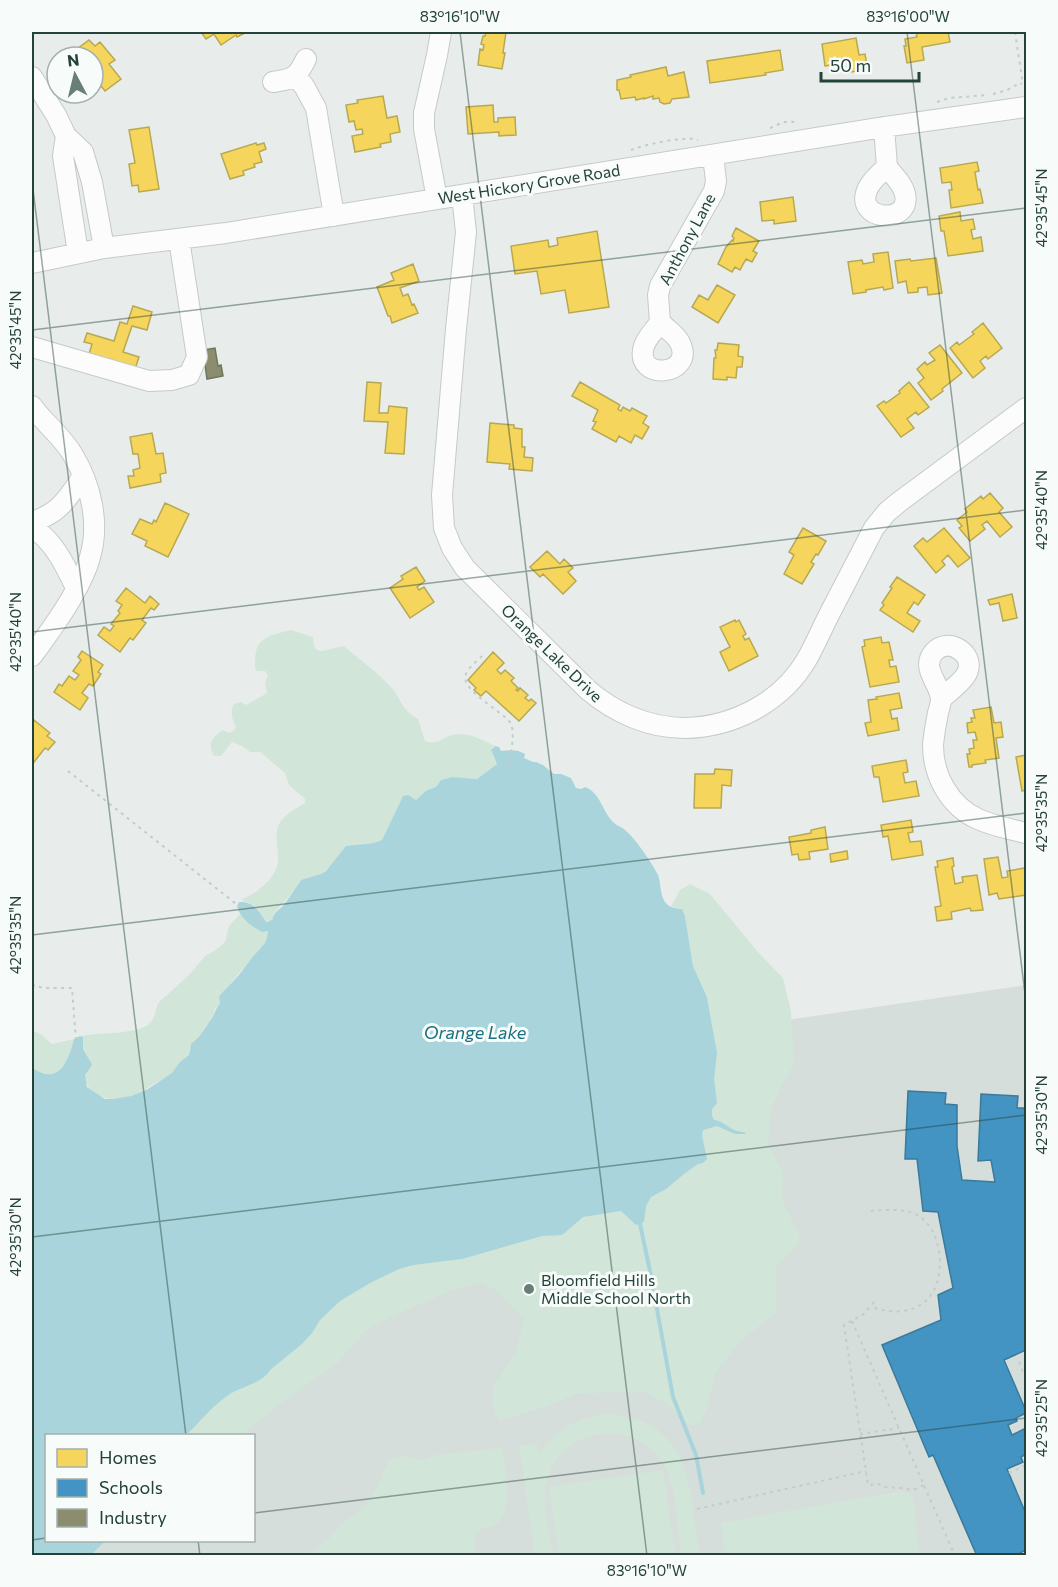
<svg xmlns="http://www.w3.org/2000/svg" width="1058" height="1587" viewBox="0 0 1058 1587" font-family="Commissioner,sans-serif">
<rect width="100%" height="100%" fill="#e8edeb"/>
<path fill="#d6dedb" d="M 1026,985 L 1026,1555 L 60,1555 L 57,1541 L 254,1540 L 254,1436 L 46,1436 L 32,1413 L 32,1165 L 376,1080 Z"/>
<path fill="#d1e6d8" d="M 291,630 L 313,637 L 314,646 L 317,650 L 322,651 L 344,646 C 359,659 377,672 391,687 C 402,699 400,709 418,719 L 425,741 C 441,745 440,738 452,735 C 467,731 482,740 495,746 L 492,747 L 492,754 L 497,764 L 477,779 L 452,777 L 441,780 L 436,787 L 427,790 L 416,800 L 403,796 L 382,840 L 374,843 L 360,844 L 321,874 L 299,882 L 298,887 L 274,913 L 273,919 L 268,923 L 266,922 C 260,912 255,903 243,901 L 242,899 C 258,893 279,876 278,858 C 278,848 274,834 279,824 C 284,815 296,808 305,803 L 305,799 L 289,785 L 285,773 L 260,752 L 250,752 L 242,746 L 232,742 L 221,756 L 214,756 C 207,744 212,738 222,730 L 230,733 L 236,728 C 233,720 229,712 234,704 L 241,702 L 246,705 L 267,693 L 265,682 L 268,676 L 265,671 L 257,671 L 255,667 C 255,662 255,653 257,648 C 262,635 280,633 291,630 Z
M 690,884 L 710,894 L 758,952 L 783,978 L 791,1011 L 794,1064 L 781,1086 L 770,1112 L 768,1144 L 783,1174 L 782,1199 L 800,1238 L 795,1248 L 776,1267 L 776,1312 L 738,1343 L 715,1374 L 706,1411 L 698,1426 L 688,1424 L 668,1404 L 645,1392 L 578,1393 L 547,1406 L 499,1421 L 494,1409 L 494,1385 L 516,1353 L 524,1319 L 501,1294 L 483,1282 L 452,1290 L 386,1319 L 366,1330 L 337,1363 L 279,1404 L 242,1435 L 186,1436 C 200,1422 211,1407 227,1396 C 241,1386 262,1384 270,1370 C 282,1361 303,1344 312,1333 C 316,1328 318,1322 322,1318 C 348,1291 391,1267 428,1263 L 542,1236 L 549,1235 L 555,1237 L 566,1233 L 583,1217 L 621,1211 L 636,1225 L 645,1217 L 646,1206 L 651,1197 L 666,1189 L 677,1181 L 698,1164 L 706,1154 L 702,1136 L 703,1130 L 717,1126 L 735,1134 L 746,1134 L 744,1132 C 730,1132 727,1122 714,1120 L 712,1112 L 717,1096 L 714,1079 L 717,1053 L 707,997 L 693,966 L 685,916 L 682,909 L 671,907 L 680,890 Z
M 240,914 L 258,930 L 268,930 L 267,937 L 265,943 L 219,997 L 220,1004 L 215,1009 L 212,1020 L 207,1025 L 198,1039 L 190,1047 L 189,1055 C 182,1060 179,1066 173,1072 C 169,1077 163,1079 157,1082 C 140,1093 117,1107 97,1094 C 89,1089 85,1084 85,1075 L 91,1067 L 92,1064 L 83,1048 L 82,1036 C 100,1032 135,1035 149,1024 C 156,1018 155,1009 159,1002 L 189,975 L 206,955 L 216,950 L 225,942 L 229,926 Z
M 32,1030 L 42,1035 L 52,1044 L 74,1039 C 68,1061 61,1085 34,1069 L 32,1071 Z
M 608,1414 C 693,1420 690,1491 699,1555 L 681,1555 C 678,1531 676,1486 665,1466 C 639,1419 567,1424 549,1474 C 539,1499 549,1530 553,1555 L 535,1555 L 519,1446 L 537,1444 L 539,1455 C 555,1430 578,1417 608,1414 Z
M 500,1448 L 502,1450 C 505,1470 514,1511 496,1524 C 491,1528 484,1527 478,1531 L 474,1539 L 476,1555 L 305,1555 C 327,1545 328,1538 344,1523 C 351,1516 360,1512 366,1505 C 377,1492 381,1475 390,1460 L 404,1456 L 417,1460 L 423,1460 L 436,1455 Z
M 663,1470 L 675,1555 L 559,1555 L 549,1487 Z
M 902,1491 L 913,1498 L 919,1555 L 725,1555 L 721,1523 Z"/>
<path fill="#a9d4db" d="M 495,746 L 499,747 L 501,751 C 510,750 517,749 525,754 L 524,758 L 533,762 L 536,762 L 543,765 L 554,774 L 561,774 L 571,778 L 576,788 L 581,789 L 585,787 C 601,793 602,812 614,823 C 617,826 622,827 625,830 C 635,838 652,863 658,875 C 661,883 660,895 665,902 C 668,907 676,909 682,909 L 685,916 L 693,966 L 707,997 L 717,1053 L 714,1079 L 717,1103 L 712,1109 L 712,1116 L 714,1120 C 727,1122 730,1132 744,1132 L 746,1134 L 735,1134 L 717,1126 L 703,1130 L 702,1136 L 707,1159 L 703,1163 L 698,1164 L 685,1173 L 666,1189 L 651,1197 L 646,1206 L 644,1222 L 636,1225 L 621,1211 L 583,1217 L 562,1235 L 542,1236 L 462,1259 L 413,1265 L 399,1269 L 370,1283 L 340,1301 L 320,1320 L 312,1333 L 303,1343 L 270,1370 C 262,1384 241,1386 227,1396 C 211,1407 200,1422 186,1435 L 46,1436 L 46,1540 L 105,1541 L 91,1555 L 32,1555 L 32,1071 L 34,1069 C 60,1085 68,1061 74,1039 L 80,1036 L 83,1037 L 83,1049 L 92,1064 L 91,1067 L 85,1075 L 87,1087 L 105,1099 L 114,1099 L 131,1096 L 148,1089 L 172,1073 L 180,1062 L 189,1055 L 191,1044 C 200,1038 204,1029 210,1021 C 215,1016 214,1010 220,1004 L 219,997 L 221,994 L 239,975 L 251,959 L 265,943 L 267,937 L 268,931 L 262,932 C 251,926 240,918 237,906 L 239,902 C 254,901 259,911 266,922 L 268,922 C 276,917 270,923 274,915 C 275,912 278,910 281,908 C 289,899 295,889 301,880 L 321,874 L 326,871 L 346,846 L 374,843 L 382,840 L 403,796 L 408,795 L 416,800 L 427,790 L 436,787 L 441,780 L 452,777 L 477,779 L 497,764 L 491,750 Z"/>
<path fill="#f6d55c" stroke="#b7a952" stroke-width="1.5" d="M 201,32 L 247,32 L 237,37 L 236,35 L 221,45 L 214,34 L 206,39 Z
M 486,32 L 506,32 L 503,53 L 505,53 L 502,69 L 478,65 L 480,49 L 483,50 L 484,45 L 481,44 L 483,36 L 485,36 Z
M 916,32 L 948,32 L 950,42 L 922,47 L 924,60 L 907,63 L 904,46 L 906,46 L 905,39 L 917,37 Z
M 856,38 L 859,55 L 865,54 L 868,70 L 850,72 L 848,59 L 841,60 L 842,64 L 825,66 L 822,44 Z
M 89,40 L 95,46 L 100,42 L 115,60 L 109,64 L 121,79 L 105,91 L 93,76 L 93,57 L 77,57 L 73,52 Z
M 780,50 L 783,70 L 765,73 L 766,75 L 710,83 L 707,61 Z
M 666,67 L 668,76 L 684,72 L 689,97 L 672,99 L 670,103 L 664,104 L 660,102 L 659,98 L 653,99 L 653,96 L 644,99 L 644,98 L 636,100 L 635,97 L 621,99 L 619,90 L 617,90 L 617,80 L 631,77 L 630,75 Z
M 383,96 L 387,118 L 397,116 L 400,132 L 390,134 L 391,142 L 380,144 L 381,147 L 355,152 L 352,136 L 363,134 L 362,129 L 356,130 L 354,121 L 349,122 L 346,105 L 358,103 L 357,100 Z
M 493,105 L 494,122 L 498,122 L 498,118 L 515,117 L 516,135 L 499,136 L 499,132 L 468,134 L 466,107 Z
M 149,127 L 159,189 L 139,192 L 138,185 L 132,186 L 129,164 L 135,163 L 129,130 Z
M 256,143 L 257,145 L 264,143 L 266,149 L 259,152 L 262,162 L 254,164 L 255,167 L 243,171 L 244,175 L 230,179 L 221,154 Z
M 977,162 L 979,171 L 975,172 L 978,190 L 980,189 L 983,203 L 951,208 L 949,190 L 952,190 L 951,182 L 942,183 L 940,168 Z
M 793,197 L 796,221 L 774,224 L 774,220 L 762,221 L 760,202 Z
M 960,212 L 961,221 L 973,219 L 975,229 L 971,230 L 973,239 L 981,237 L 983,251 L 948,256 L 944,231 L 941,231 L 939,216 Z
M 736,228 L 759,241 L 753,251 L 757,253 L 752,262 L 746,259 L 740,270 L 735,267 L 732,272 L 718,264 L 726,247 L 732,240 L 733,241 L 734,238 L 732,236 Z
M 597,231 L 609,307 L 569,313 L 565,290 L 541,294 L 537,271 L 515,274 L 511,246 L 548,240 L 549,247 L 558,245 L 557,238 Z
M 888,252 L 893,288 L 884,290 L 883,287 L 866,290 L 866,292 L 853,294 L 848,262 L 862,260 L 863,264 L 874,262 L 873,254 Z
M 936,258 L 942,293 L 928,295 L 927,287 L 918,288 L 918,292 L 908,293 L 906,281 L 898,283 L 895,261 L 910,259 L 911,261 Z
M 413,264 L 419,281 L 400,288 L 403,296 L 408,294 L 412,305 L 414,304 L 418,313 L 392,323 L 390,316 L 388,316 L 377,287 L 394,280 L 391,273 Z
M 717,285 L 735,295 L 718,323 L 692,307 L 699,295 L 708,300 Z
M 133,306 L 152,312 L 147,330 L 132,326 L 123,352 L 139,357 L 135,369 L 89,354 L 92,344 L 84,342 L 87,333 L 114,341 L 120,322 L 127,324 Z
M 983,323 L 1002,348 L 988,359 L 986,356 L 980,361 L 985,368 L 973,378 L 950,348 L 957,342 L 959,345 L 974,334 L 972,332 Z
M 718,343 L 739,345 L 738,356 L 743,357 L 742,367 L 737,367 L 736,378 L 727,377 L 727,380 L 713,379 L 714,358 L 716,358 L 715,350 L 717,350 Z
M 940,345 L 962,373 L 942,389 L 943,391 L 931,400 L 918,383 L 924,378 L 917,369 L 925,362 L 927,365 L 935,360 L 929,353 Z
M 367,382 L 381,383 L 379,413 L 388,413 L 389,406 L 407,408 L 404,454 L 385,453 L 388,422 L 364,421 Z
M 580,382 L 620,405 L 618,409 L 621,411 L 623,407 L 630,411 L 632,408 L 647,416 L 643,423 L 649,427 L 642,439 L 635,435 L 631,443 L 619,436 L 616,442 L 592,429 L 596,422 L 593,421 L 598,410 L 572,396 Z
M 909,382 L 929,407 L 918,415 L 916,412 L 907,419 L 914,428 L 901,437 L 877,406 L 884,401 L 886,403 L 900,393 L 899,391 Z
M 490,423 L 514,425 L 514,428 L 522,429 L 522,447 L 525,447 L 524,457 L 533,458 L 532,471 L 509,469 L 510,464 L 487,462 Z
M 152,433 L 156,454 L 163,453 L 166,473 L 160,474 L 161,482 L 130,488 L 128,476 L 134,476 L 133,470 L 140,468 L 138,454 L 133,454 L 130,437 Z
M 990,493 L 1003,508 L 999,512 L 1012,527 L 1000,537 L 987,521 L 982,525 L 985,529 L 970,541 L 959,528 L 962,526 L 957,520 L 967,512 L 965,509 L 981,496 L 983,499 Z
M 165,503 L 189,514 L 168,557 L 145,546 L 147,541 L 132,534 L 140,519 L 152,524 L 154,520 L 156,522 Z
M 803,528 L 826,541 L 818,555 L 816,554 L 811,562 L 814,564 L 802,584 L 784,574 L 794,555 L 789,552 Z
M 944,528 L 970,558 L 958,567 L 948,555 L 942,561 L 945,565 L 936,573 L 914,546 L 923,538 L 927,542 Z
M 547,551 L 560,564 L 564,559 L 573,568 L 568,572 L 576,581 L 563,594 L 543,574 L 540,577 L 530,567 Z
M 416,567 L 425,581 L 417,587 L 419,590 L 424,587 L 434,602 L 410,618 L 390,588 L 403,579 L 401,576 Z
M 897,577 L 925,595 L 918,605 L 914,602 L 907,613 L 920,621 L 913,632 L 880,610 L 884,605 L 882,603 L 892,588 L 890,587 Z
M 126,588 L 145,603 L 150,596 L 159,604 L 154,610 L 151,608 L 142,620 L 146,623 L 133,640 L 130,638 L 120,652 L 98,635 L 104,627 L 110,631 L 114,626 L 111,624 L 120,613 L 118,611 L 122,605 L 116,601 Z
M 1012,594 L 1017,618 L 1003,621 L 999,603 L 990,605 L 988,600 Z
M 735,620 L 736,622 L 739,620 L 746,634 L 743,636 L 745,640 L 749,638 L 758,656 L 729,671 L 720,652 L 730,647 L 720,627 Z
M 881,637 L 882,643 L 889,642 L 893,660 L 889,660 L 890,667 L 896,666 L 899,682 L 870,687 L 862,647 L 865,646 L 864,640 Z
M 82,651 L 103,665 L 98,672 L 101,674 L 93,686 L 89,684 L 82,693 L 88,698 L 80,710 L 54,692 L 59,684 L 62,686 L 69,676 L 75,680 L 79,675 L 73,671 L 81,660 L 78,657 Z
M 493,652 L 504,663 L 497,670 L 501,674 L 505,670 L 514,678 L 511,681 L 518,688 L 516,690 L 518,691 L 520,688 L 528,695 L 525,698 L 529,701 L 531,699 L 536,703 L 519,721 L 486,691 L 481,696 L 474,690 L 476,688 L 468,680 Z
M 899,693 L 902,708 L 890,710 L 892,719 L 897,718 L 899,730 L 868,736 L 865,723 L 871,722 L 868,700 L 877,699 L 876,697 Z
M 991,707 L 994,723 L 1001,722 L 1003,737 L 996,738 L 999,758 L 985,760 L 986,763 L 972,765 L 972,767 L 969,767 L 967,754 L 970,754 L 969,749 L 974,748 L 973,740 L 977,740 L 975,732 L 968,733 L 967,723 L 972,722 L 971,718 L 975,718 L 973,710 Z
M 34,720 L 50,733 L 47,736 L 55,742 L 48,750 L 45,748 L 34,762 L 32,760 L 32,723 Z
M 1026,755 L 1026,790 L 1022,791 L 1016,757 Z
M 906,760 L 908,772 L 903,773 L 905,783 L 916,781 L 919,796 L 883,802 L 879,777 L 874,777 L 872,766 Z
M 715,769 L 732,770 L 731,786 L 722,785 L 721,808 L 694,808 L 695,774 L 714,774 Z
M 911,820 L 913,832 L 908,833 L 910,842 L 921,841 L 923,855 L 892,860 L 888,836 L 883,837 L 881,825 Z
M 825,827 L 828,849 L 809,852 L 810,859 L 799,860 L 798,854 L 792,855 L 789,837 L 811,833 L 811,830 Z
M 847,851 L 848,859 L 831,862 L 830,854 Z
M 998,857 L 1002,878 L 1008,877 L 1007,871 L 1025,868 L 1026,895 L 999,899 L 997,893 L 989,895 L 984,859 Z
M 953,858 L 954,866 L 952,867 L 955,884 L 963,882 L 962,877 L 977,875 L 983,910 L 971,911 L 970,908 L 951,912 L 952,919 L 937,921 L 935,907 L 941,906 L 935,867 L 938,867 L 937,861 Z"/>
<path fill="#4393c3" stroke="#3a7b9a" stroke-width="1.5" d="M 908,1091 L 946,1093 L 945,1104 L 957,1105 L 957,1146 L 962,1180 L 995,1182 L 991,1160 L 978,1161 L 981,1094 L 1018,1096 L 1017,1108 L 1026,1108 L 1026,1350 L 1004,1360 L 1026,1411 L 1026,1413 L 1016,1418 L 1017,1421 L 1008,1425 L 1012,1435 L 1026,1428 L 1026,1454 L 1021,1457 L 1023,1462 L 1007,1469 L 1026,1514 L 1026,1550 L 1018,1554 L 1019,1556 L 977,1556 L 933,1455 L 929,1457 L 882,1345 L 941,1320 L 938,1295 L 953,1288 L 938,1212 L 923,1211 L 917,1159 L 905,1159 Z"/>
<path fill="#8c8c6e" stroke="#6d765e" stroke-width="1.5" d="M 215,348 L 218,366 L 221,365 L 223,376 L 207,379 L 203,350 Z"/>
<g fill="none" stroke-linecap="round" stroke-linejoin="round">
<path stroke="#a9d4db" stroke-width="4" d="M 640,1224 L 650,1271 L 673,1397 L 696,1455 L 703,1493"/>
<g stroke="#c5cac8" stroke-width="22">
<path id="minor" d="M 295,76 L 304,86 L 316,108 L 334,216
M 32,77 L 56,115 L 66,136 L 83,152 L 92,182 L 104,248
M 273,82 C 293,79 297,78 306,59
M 884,127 L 887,167 C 880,173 872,180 868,188 C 852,221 912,226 905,194 C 903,184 893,175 887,167
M 66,136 L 63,156 L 78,253
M 462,195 L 466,232 L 456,329 L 442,495 L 444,528 L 452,548 L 465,568 L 588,690 C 615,713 649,728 685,728 C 734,727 782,702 807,659 C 816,643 823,626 832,609 C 846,582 860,555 874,528 L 887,512 L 899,502 L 1026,408
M 437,199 L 424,129 L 424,113 L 437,55 L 441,32
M 32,263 L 104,248 L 226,233 L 884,127 L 1026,107
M 660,322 C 666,329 677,335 680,343 C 696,376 633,382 644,346 C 647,337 655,330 660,322 L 658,295 L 660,286 L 714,191 L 716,181 L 713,155
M 32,347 L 149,381 L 172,380 L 189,375 L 197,357 L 179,239
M 32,406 C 44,423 62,436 73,455 C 91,485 100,523 90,557 C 82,588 51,630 32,656
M 32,522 C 60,513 67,499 83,476
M 32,527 C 54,541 65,565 76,588
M 941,699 C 948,692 963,682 967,673 C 976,654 948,636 934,652 C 920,668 940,683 941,699 C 941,703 939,709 938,713 C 936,723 934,734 933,745 C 933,775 949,806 978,819 C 993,826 1010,829 1026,833"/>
</g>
<path stroke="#c3ccca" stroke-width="2" stroke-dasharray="3 4.5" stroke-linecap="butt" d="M 1015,32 L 1022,78 L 1020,83 L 1022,84
M 993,94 L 1007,90 L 1020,83
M 937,102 L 949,98 L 987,95
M 770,128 C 780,124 788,118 798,124
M 631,150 C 643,145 687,135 698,140
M 482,656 C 477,661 468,668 466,674 C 459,689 501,711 509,721 C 517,730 510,756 508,767
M 68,771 L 259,922
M 32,986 L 36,985 L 42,988 L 72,988 L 78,1067
M 32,1074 L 49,1096
M 871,1211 C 886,1210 904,1208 917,1215 C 943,1229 947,1278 928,1299 C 912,1315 890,1313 871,1307
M 874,1302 L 864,1314 L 844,1325 L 868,1485 L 879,1484 L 884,1487 L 901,1488 L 913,1490 L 924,1485
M 852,1321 L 955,1556
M 1019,1362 L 1026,1379
M 860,1434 L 899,1428
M 1009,1473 L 1026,1465
M 697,1509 L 866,1471"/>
<use href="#minor" stroke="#fcfcfc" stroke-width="20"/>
</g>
<path fill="none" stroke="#24423a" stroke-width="1.5" stroke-opacity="0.45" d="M 460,32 L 647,1556M 907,32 L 1026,1002M 32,181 L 186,1436M 32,330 L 1026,208M 32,632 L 1026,510M 32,935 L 1026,813M 32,1237 L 1026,1115M 254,1513 L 1026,1418M 32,1540 L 46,1538M 198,1540 L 200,1556"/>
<circle fill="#697e78" stroke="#f7fbf9" stroke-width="2" cx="529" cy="1289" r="6"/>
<g text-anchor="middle" stroke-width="6" stroke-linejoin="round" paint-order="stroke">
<g font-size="16" fill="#24423a" stroke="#f7fbf9">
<text transform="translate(529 184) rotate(-9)" y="6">West Hickory Grove Road</text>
<text transform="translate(687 239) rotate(-62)" y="6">Anthony Lane</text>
<text transform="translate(552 653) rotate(44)" y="6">Orange Lake Drive</text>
</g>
<g font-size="16" fill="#24423a" stroke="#f7fbf9" text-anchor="start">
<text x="541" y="1286">Bloomfield Hills<tspan x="541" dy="18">Middle School North</tspan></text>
</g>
<g font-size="18" font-style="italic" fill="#1c6f80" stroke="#f7fbf9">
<text x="475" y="1039">Orange Lake</text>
</g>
</g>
<rect width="1058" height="1587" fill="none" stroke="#f7fbf9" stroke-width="66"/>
<rect x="45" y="1434" width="210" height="108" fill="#f7fbf9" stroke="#a3b1ad" stroke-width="1.5"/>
<rect x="57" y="1449" width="30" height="18" fill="#f6d55c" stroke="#a3b1ad" stroke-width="1.5"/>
<text x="99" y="1464" font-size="18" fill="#24423a">Homes</text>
<rect x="57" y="1479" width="30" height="18" fill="#4393c3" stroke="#a3b1ad" stroke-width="1.5"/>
<text x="99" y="1494" font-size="18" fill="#24423a">Schools</text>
<rect x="57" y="1509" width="30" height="18" fill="#8c8c6e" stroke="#a3b1ad" stroke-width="1.5"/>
<text x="99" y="1524" font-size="18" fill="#24423a">Industry</text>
<g transform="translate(75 75) rotate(353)"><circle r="28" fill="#f7fbf9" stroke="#a3b1ad" stroke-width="1.5"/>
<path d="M0-4.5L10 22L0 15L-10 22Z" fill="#697e78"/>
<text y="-9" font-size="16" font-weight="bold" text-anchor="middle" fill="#24423a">N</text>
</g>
<path d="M821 72v9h98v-9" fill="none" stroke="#24423a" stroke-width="3"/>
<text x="830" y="72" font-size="18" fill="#24423a" stroke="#f7fbf9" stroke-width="4.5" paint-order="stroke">50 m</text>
<rect x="33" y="33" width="992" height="1521" fill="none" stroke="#24423a" stroke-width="2"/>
<g font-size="15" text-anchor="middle" fill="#24423a">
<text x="460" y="22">83°16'10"W</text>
<text x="908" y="22">83°16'00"W</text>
<text transform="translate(1042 208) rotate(-90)" y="5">42°35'45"N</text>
<text transform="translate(16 330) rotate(-90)" y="5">42°35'45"N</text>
<text transform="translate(1042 510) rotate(-90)" y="5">42°35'40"N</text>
<text transform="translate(16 632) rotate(-90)" y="5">42°35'40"N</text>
<text transform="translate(1042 813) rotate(-90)" y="5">42°35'35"N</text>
<text transform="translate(16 935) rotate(-90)" y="5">42°35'35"N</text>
<text transform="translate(1042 1115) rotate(-90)" y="5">42°35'30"N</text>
<text transform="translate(16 1237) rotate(-90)" y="5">42°35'30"N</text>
<text transform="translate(1042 1418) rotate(-90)" y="5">42°35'25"N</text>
<text x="647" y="1576">83°16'10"W</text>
</g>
</svg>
